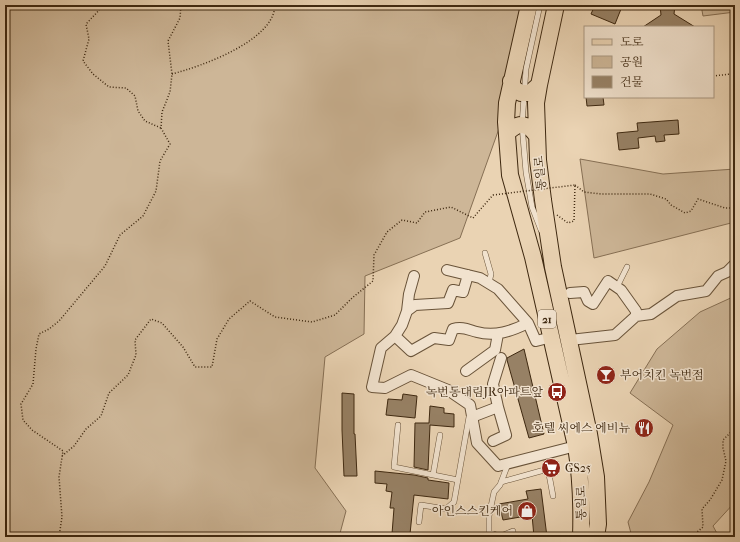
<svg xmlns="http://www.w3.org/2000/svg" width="740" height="542" viewBox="0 0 740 542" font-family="'IM FELL French Canon','Noto Serif KR',serif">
<rect width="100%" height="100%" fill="#ead3b3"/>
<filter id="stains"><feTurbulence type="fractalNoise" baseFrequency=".005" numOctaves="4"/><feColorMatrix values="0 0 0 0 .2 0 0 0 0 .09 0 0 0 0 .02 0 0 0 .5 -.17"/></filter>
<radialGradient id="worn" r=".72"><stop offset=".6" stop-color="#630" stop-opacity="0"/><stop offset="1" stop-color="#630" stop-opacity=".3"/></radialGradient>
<path fill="#cdb697" stroke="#866f54" d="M 5,5 L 522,5 L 501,123 L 460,238 L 365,276 L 364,334 L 325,357 L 315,468 L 346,511 L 339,537 L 5,537 Z
M 701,5 L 735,5 L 735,12 L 703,16 Z
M 580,159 L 663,174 L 735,169 L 735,225 L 731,223 L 594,258 Z
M 735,296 L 735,502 L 713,526 L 719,537 L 632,537 L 628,522 L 649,482 L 673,425 L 630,393 L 657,349 L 700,312 Z"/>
<path fill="#978165" stroke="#3e2810" d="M 595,5 L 611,5 L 621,9 L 615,24 L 591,14 Z
M 660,5 L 675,5 L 674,14 L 695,27 L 643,27 L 661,15 Z
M 586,97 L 603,97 L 604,105 L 587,106 Z
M 678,120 L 679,134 L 664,135 L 665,141 L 656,142 L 655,136 L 638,138 L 639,148 L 619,150 L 617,133 L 638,131 L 637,123 Z
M 524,349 L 544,434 L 529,438 L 507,360 L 507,358 Z
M 342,393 L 354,394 L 354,434 L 355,434 L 357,476 L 344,476 L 342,430 Z
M 403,394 L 417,396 L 415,418 L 386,415 L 388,399 L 402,400 Z
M 430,406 L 444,408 L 444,413 L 454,414 L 454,427 L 430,425 L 428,470 L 414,467 L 415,423 L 429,423 Z
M 375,471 L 414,475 L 428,478 L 428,480 L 449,483 L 448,499 L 414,495 L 410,534 L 392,534 L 394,508 L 390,508 L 392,492 L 386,491 L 387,484 L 375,483 Z
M 541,489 L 547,537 L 534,537 L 532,515 L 503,520 L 499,504 L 528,499 L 526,491 Z"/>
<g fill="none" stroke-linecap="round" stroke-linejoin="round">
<g stroke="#695339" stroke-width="6">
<path id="service" d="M 540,5 L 526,69 L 522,125 L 526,172 L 532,207 L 541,230
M 485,253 L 491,274 L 489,283
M 617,287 L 627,267
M 398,425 L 394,467 L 458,480
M 433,475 L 440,435
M 501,482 L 548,469 L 553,496
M 419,522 L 421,505 L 446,509 L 454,502 L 469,417
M 501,536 L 513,531
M 501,537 L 489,532 L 489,516 L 494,492 L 500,485 L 508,464"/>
</g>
<g stroke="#695339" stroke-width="12">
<path id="minor" d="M 447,270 L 480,278 L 498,289 L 528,323 L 536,341 L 552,337
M 414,276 L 409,294 L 407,311 L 402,325 L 395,336 L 381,348 L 372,387 L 385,388 L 411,375 L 448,390 L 470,405 L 477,443 L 498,466 L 576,446
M 570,293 L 584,292 L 588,301 L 593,304 L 608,281 L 621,290 L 636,311 L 636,316
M 407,311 L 415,305 L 448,303 L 453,290 L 463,292 L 468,275
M 395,336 L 411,351 L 434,338 L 449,340 L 453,329 C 462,326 469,330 477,332 C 495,337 512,331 528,323
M 570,340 L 615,335 L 636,316 L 651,314 L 677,296 L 706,291 L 718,276 L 727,272 L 735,264
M 466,371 L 495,350 L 498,334
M 498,407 L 493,384 L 501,358
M 472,417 L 498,407 L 506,435 L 493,441"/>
</g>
<g stroke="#3e2810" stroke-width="18">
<path id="primary" d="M 529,5 L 507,103 L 506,122 L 510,175 L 533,257 L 576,446 C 581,477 582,506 581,537
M 556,5 L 539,85 L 536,103 L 538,160 L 543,200 L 553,267 L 589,434 L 596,477 L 598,524 L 596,537
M 511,81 L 514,89 L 521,93 L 530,93 L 539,85
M 507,133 C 519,121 528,123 537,136"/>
</g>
<path stroke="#3e2810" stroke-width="1.5" stroke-dasharray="1 2" stroke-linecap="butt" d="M 104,5 L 86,24 L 89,39 L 83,61 L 93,74 L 109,87 L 126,88 L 135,96 L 138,111 L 145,121 L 161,128
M 172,74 C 202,66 274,41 275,5
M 713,76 L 731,74 L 732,85 L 735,91
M 575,185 L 584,192 L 601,194 L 650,194 L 666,199 L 671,205 L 685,213 L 691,211 L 698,199 L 725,208 L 735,208
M 557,215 L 568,223 L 574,221 L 575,185
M 62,456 L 74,446 L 86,429 L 101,416 L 109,393 L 128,375 L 136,355 L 135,340 L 151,319 L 162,323 L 183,347 L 195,367 L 212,367 L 217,339 L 229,319 L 250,301 L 275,317 L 312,322 L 335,315 L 352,298 L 373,281 L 374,255 L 387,232 L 402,220 L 417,223 L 425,212 L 451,207 L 473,218 L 493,195
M 59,537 L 62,517 L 59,477 L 63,451 L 32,430 L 23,420 L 21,404 L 33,384 L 36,349 L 39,334 L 49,329 L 59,321 L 105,266 L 120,235 L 143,216 L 156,191 L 160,161 L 170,144 L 161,128 L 162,112 L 170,92 L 172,74 L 168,41 L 180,18 L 181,5
M 697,537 L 696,533 L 703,527 L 702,509 L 710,500 L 722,480 L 726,461 L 723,448 L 723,440 L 735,428"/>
<use href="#service" stroke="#f1e2ce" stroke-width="5"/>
<use href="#minor" stroke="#f1e2ce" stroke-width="10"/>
<use href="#primary" stroke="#ead3b3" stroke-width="16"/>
<path stroke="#3e2810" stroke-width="1.5" stroke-dasharray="1 2" stroke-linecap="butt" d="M 493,195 L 575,185"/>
</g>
<defs>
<g id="bar-disc" transform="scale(1)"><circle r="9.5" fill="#8f2418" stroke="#f1e2ce"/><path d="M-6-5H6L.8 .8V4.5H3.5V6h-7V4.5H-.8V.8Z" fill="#fff"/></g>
<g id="bus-disc" transform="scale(1)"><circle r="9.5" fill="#8f2418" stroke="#f1e2ce"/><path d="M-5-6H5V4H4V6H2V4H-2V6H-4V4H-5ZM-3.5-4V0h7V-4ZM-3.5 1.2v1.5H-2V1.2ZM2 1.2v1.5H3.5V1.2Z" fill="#fff"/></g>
<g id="restaurant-disc" transform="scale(1)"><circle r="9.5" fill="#8f2418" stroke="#f1e2ce"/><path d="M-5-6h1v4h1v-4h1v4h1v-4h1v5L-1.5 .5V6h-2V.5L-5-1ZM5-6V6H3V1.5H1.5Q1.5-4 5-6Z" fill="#fff"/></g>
<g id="supermarket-disc" transform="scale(1)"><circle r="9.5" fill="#8f2418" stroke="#f1e2ce"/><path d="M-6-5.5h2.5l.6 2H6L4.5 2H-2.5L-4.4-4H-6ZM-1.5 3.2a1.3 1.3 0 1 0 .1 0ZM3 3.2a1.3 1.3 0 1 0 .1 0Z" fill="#fff"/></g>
<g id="shop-disc" transform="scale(1)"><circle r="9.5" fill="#8f2418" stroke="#f1e2ce"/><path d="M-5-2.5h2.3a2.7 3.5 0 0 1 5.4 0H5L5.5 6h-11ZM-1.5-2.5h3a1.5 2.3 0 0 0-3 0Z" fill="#fff"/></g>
</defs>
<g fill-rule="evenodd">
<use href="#bar-disc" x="606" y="375"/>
<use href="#bus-disc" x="557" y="392"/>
<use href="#restaurant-disc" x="644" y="428"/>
<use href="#supermarket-disc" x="551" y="468"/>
<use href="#shop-disc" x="527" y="511"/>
</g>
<g text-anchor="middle" stroke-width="3" stroke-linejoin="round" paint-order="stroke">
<rect fill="#f1e2ce" stroke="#746049" stroke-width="1" x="538" y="310" width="18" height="18" rx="3"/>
<g font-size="11" font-weight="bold" fill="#3e2810">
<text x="547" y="323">21</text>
</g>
<g font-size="12" fill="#3e2810" stroke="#f1e2ce">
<text transform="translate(540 173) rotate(-95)" y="4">통일로</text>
<text transform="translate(581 503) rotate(-91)" y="4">통일로</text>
</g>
<g font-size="12" fill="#3e2810" stroke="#f1e2ce" text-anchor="end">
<text x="620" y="379" text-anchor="start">부어치킨 녹번점</text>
<text x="543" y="396">녹번동대림JR아파트앞</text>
<text x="630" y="432">호텔 씨에스 에비뉴</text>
<text x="565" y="472" text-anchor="start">GS25</text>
<text x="513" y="515">아인스스킨케어</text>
</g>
</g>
<rect width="740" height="542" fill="none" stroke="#ead3b3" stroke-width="20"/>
<rect x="6" y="6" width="728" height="530" fill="none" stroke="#3e2810" stroke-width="2"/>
<rect x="10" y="10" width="720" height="522" fill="none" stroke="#3e2810"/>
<rect x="584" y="26" width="130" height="72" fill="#f1e2ce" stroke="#a99882"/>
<rect x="592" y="39" width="20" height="6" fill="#ead3b3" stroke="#a99882"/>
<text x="620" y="46" font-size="12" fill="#3e2810">도로</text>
<rect x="592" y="56" width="20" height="12" fill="#cdb697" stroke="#a99882"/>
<text x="620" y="66" font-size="12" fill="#3e2810">공원</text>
<rect x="592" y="76" width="20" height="12" fill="#978165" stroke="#a99882"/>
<text x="620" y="86" font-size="12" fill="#3e2810">건물</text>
<rect width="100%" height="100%" filter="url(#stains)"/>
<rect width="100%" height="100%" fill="url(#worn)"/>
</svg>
